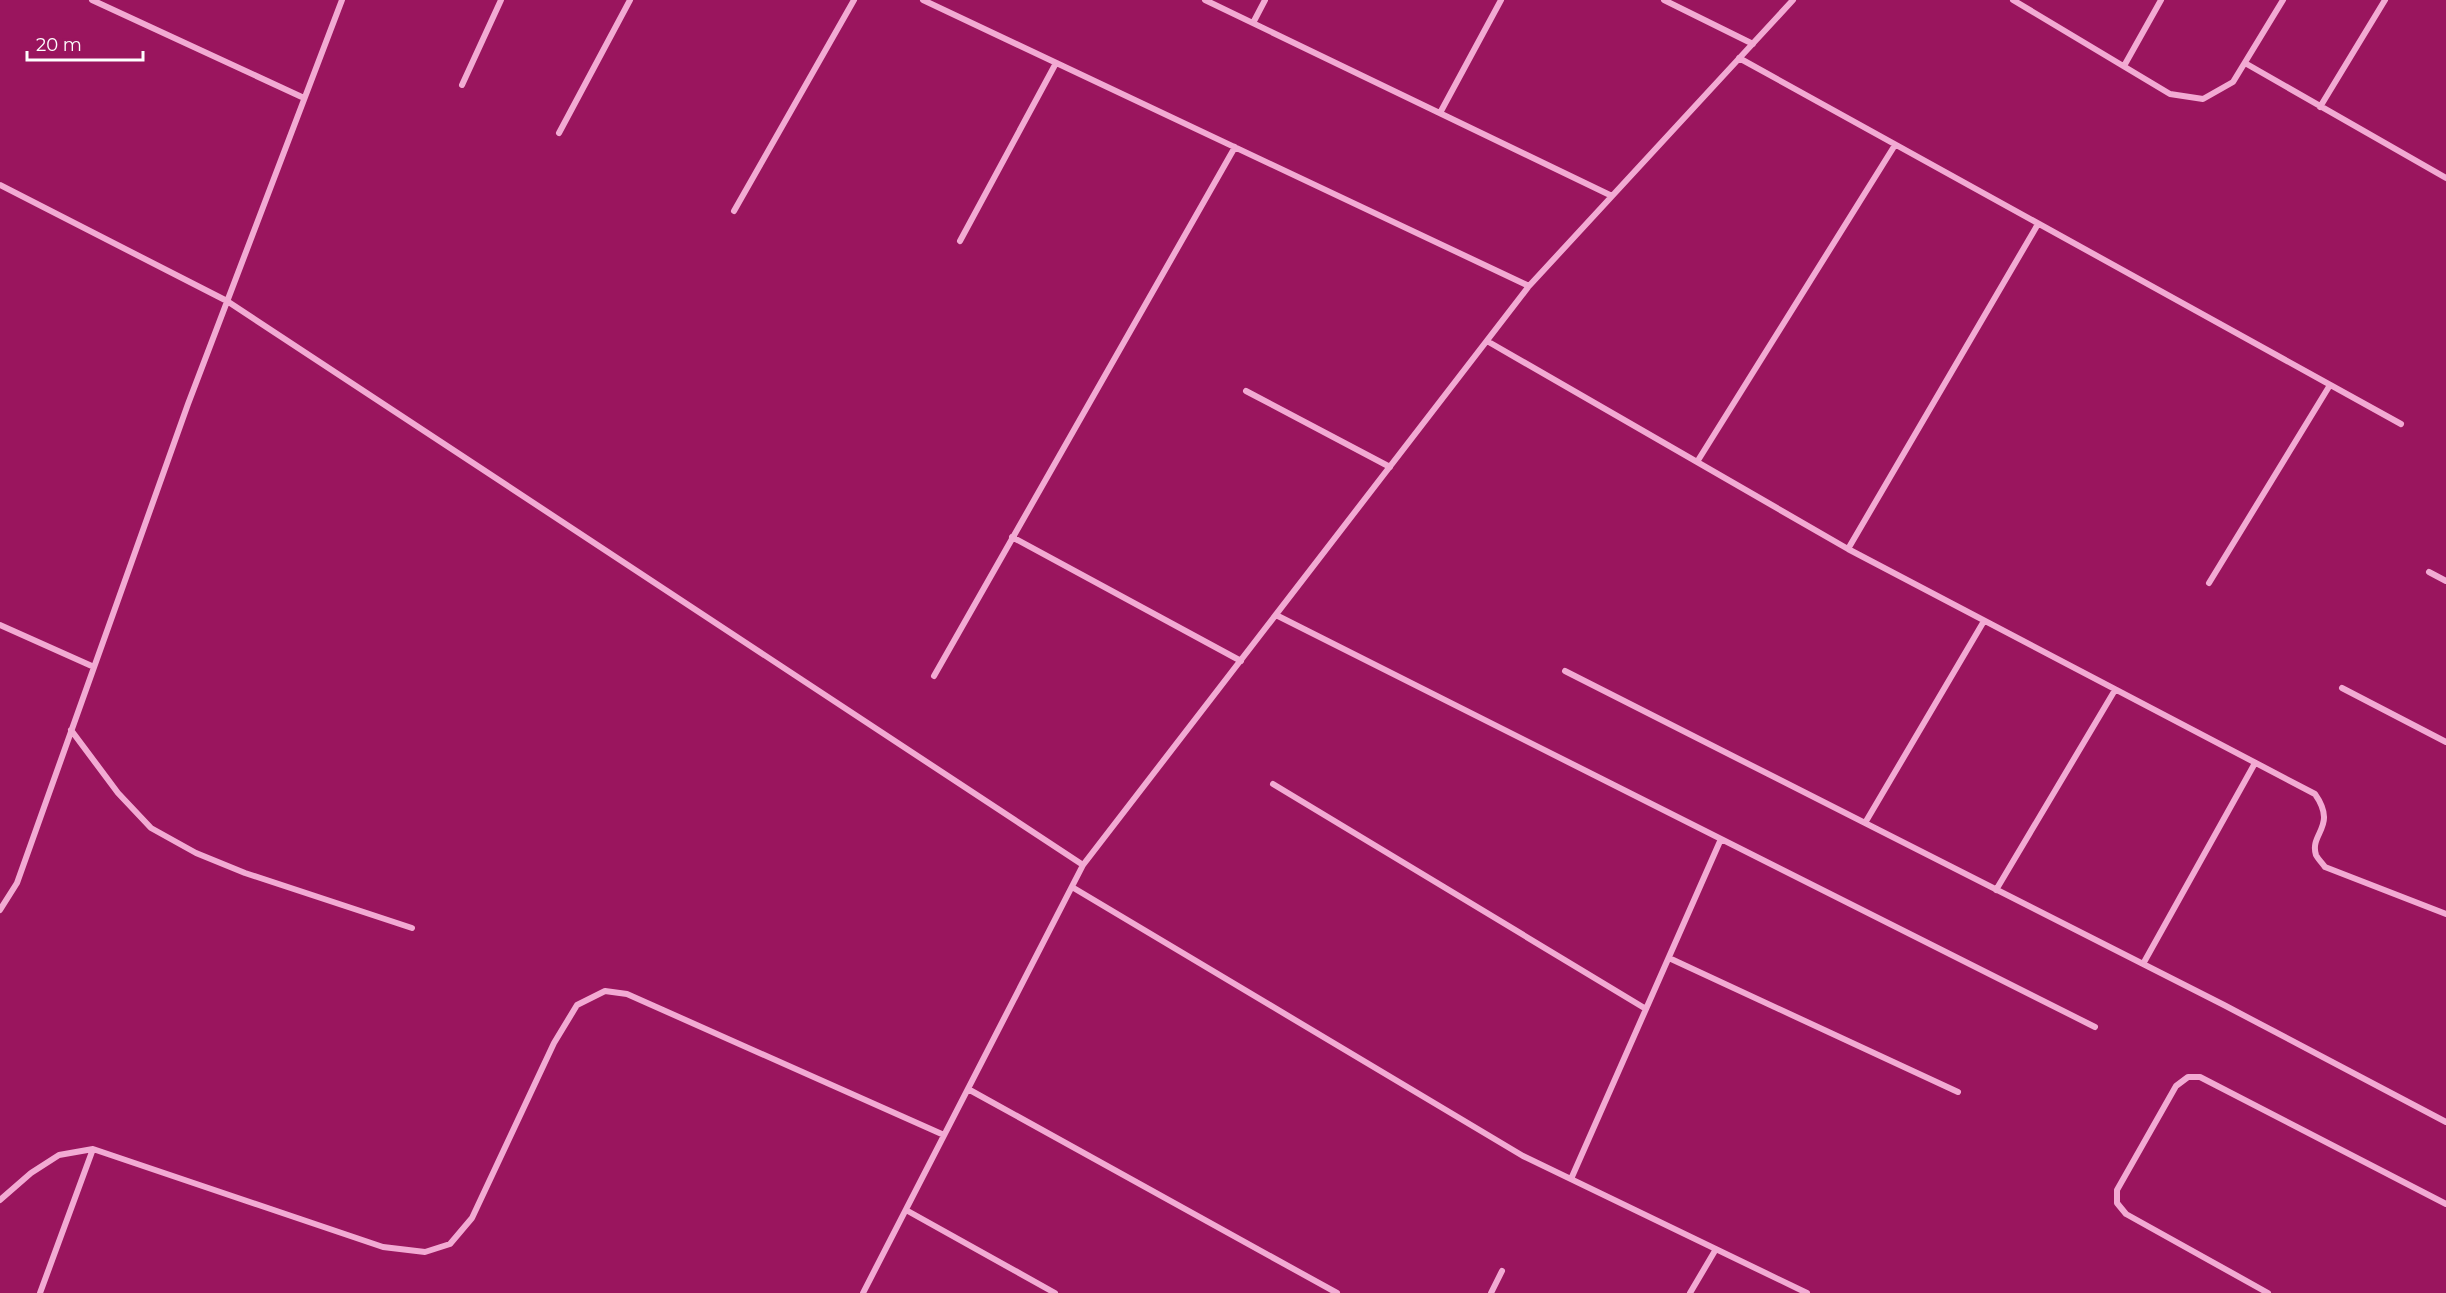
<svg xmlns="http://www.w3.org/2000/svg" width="2446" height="1293" viewBox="0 0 2446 1293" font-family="Montserrat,sans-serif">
<rect width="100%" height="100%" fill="#9a155e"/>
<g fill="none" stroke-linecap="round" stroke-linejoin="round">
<path stroke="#f2aad3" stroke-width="6" d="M 92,0 L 304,98
M 923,0 L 1529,286
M 1205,0 L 1612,196
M 1664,0 L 1753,44
M 2013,0 L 2170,94 L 2203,99 L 2233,82 L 2283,0
M 1253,23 L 1265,0
M 1739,58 L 2401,424
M 2245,63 L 2446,178
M 2124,66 L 2161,0
M 462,85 L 501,0
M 2320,107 L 2385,0
M 1440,113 L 1501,0
M 559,133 L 630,0
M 0,185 L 227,301 L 1083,865
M 734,211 L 854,0
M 960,241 L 1056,63
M 1487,341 L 1848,549 L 2315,794 C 2338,827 2309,833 2316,855 C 2318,859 2323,864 2325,867 L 2446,914
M 1246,391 L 1390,467
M 1697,462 L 1895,145
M 1012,537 L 1241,661
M 1848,549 L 2038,224
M 2429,572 L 2446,581
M 2209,583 L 2330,385
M 1276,615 L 2095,1027
M 0,625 L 94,667
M 1565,671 L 2224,1005 L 2446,1122
M 934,676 L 1235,147
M 2342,688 L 2446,742
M 71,730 L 118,793 L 151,828 L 196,853 L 245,873 L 412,928
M 1273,784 L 1646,1009
M 1865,823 L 1984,621
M 1072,887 L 1523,1156 L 1807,1293
M 1996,890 L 2115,690
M 0,910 L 17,883 L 188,404 L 342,0
M 1669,958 L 1958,1092
M 2143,964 L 2255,763
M 968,1089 L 1337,1293
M 1571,1179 L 1721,839
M 0,1200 L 31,1173 L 59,1155 L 93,1149 L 383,1247 L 425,1252 L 450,1244 L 472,1218 L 554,1043 L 577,1005 L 605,991 L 627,994 L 944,1135
M 906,1210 L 1055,1293
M 40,1293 L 93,1149
M 863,1293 L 1083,865 L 1529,286 L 1793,0
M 1491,1293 L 1502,1271
M 1690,1293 L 1716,1249
M 2268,1293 L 2126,1214 L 2117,1203 L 2117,1190 L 2176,1086 L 2188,1077 L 2200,1077 L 2446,1204"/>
</g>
<path d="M27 51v9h116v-9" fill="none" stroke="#ffffff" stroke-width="3"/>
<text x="36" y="51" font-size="18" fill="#ffffff" stroke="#9a155e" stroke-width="4.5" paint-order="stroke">20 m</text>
</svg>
